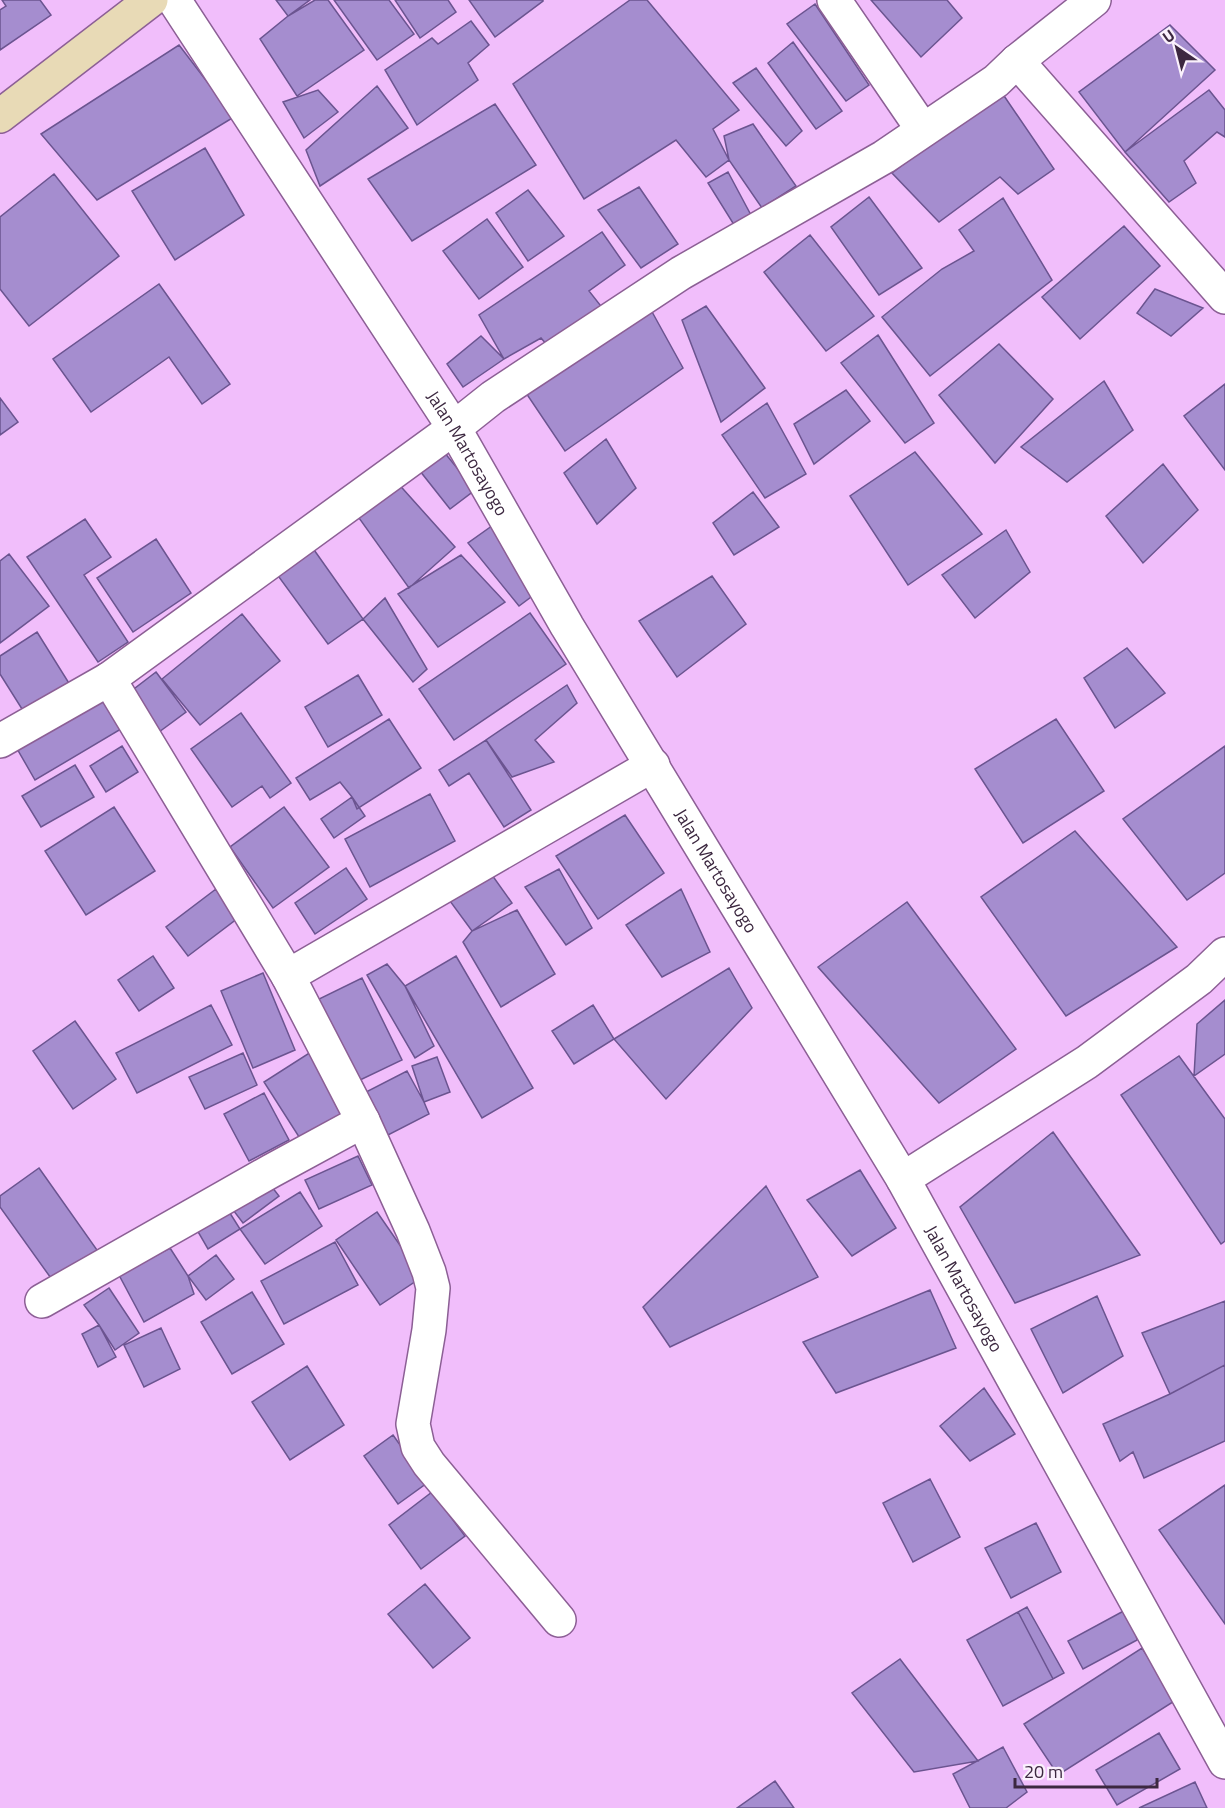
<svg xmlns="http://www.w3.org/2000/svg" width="1225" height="1808" viewBox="0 0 1225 1808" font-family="'Titillium Web',sans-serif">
<rect width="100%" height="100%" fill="#f1befb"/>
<path fill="#a58dcf" stroke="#6b5490" stroke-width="1.5" d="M 2,0 L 40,0 L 51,15 L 0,50 L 0,10 L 6,6 Z
M 276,0 L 310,0 L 288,16 Z
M 315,0 L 328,0 L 364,50 L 297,96 L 260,39 L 288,16 Z
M 334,0 L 389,0 L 414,34 L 377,60 Z
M 395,0 L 448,0 L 456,12 L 420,38 Z
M 469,0 L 543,0 L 543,1 L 495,37 Z
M 630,0 L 647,0 L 739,110 L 713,129 L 729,160 L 706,177 L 676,140 L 584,199 L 513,84 Z
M 871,0 L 947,0 L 962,18 L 921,57 Z
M 815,4 L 869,85 L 846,101 L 787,24 Z
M 471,21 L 489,45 L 468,63 L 478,80 L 417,125 L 385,70 L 432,38 L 438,44 Z
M 1170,25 L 1215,70 L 1125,152 L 1079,92 Z
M 793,42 L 842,111 L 816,129 L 768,63 Z
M 179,45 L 234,117 L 97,200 L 41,134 Z
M 756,68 L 802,131 L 786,146 L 733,83 Z
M 377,86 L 408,128 L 320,186 L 306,150 Z
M 318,90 L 338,112 L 304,138 L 283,102 Z
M 1000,90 L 1054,169 L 1018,194 L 1000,177 L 939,222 L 892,173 Z
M 1209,90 L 1225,110 L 1225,137 L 1217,132 L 1184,161 L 1196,183 L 1169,202 L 1125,152 Z
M 495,104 L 536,165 L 412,241 L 368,179 Z
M 753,124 L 796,186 L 762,208 L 729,160 L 724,136 Z
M 205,148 L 244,215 L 175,260 L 132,191 Z
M 728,172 L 752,217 L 736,228 L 708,183 Z
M 54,174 L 119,256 L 29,326 L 0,289 L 0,217 Z
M 639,187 L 678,244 L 641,268 L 598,210 Z
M 528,190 L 564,236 L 528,261 L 496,213 Z
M 869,197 L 922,268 L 879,295 L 831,227 Z
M 1003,198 L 1052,280 L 930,376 L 882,317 L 942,269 L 974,251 L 959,230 Z
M 487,219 L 523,267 L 479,299 L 443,251 Z
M 1124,226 L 1160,266 L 1080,339 L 1042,297 Z
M 602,232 L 625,265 L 589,291 L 604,310 L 548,346 L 541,338 L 504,359 L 479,315 Z
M 810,235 L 874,316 L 826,351 L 764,272 Z
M 159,284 L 230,384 L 202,404 L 169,357 L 91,412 L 53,359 Z
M 1155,289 L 1203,308 L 1171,336 L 1137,313 Z
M 706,306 L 765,388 L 721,422 L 682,320 Z
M 651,310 L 683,368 L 565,451 L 524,390 Z
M 878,335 L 934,423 L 905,443 L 841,363 Z
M 481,336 L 504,359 L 463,387 L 447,364 Z
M 999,344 L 1053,399 L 995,463 L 939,395 Z
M 1104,381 L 1133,430 L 1067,482 L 1021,447 Z
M 1225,384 L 1225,470 L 1184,416 Z
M 846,390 L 870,421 L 814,464 L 794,424 Z
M 0,398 L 18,422 L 0,435 Z
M 767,403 L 806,474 L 765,498 L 722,435 Z
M 606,439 L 636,488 L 597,524 L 564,473 Z
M 444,452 L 475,490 L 450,509 L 420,471 Z
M 915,452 L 982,534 L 908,585 L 850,496 Z
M 1163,464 L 1198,510 L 1143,563 L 1106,516 Z
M 395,480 L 455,547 L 409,588 L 354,511 Z
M 753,492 L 779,527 L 734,555 L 713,523 Z
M 85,519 L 111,557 L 84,575 L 128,642 L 98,662 L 27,557 Z
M 496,523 L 535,594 L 519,606 L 468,543 Z
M 1006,530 L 1030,572 L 975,618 L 942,575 Z
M 156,539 L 191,593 L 133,632 L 97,578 Z
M 312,547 L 363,619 L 328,644 L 276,573 Z
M 9,554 L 49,606 L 0,643 L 0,561 Z
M 461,555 L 505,602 L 438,647 L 398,594 Z
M 712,576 L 746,624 L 677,677 L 639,621 Z
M 385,598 L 427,669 L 413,682 L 363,619 Z
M 530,613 L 566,664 L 454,740 L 419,689 Z
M 242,614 L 280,661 L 200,725 L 162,679 Z
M 37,632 L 72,688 L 27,717 L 0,674 L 0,656 Z
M 1127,648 L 1165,693 L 1115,728 L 1084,678 Z
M 156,672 L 186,712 L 159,732 L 130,692 Z
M 358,675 L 382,715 L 328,747 L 305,707 Z
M 567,685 L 577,703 L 535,740 L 554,762 L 512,777 L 486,740 Z
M 99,690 L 121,729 L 35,780 L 12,740 Z
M 241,713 L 291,783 L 270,798 L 262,786 L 232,807 L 191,749 Z
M 389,719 L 421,768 L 357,809 L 352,797 L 340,782 L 310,800 L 296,778 Z
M 1056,719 L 1104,791 L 1023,843 L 975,769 Z
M 486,740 L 531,810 L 504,827 L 469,773 L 449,786 L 439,770 Z
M 122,746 L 138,772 L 106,792 L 90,766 Z
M 1225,746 L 1225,873 L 1187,900 L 1123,819 Z
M 75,765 L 94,797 L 41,827 L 22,796 Z
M 430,794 L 455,841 L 370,887 L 345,839 Z
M 352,797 L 365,816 L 334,838 L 321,819 Z
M 114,807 L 155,871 L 86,915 L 45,851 Z
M 284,807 L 329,867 L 273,908 L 230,847 Z
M 625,815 L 664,873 L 598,919 L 556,856 Z
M 1075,831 L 1177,947 L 1066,1016 L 981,897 Z
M 346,868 L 367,899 L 315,934 L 295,903 Z
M 487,868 L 512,903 L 472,931 L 447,897 Z
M 559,869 L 592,928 L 566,945 L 525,887 Z
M 216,889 L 238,918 L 188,956 L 166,927 Z
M 681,889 L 710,952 L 662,977 L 626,925 Z
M 907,902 L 1016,1049 L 939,1103 L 818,967 Z
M 517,910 L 555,974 L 501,1007 L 463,942 L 472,931 Z
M 153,956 L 174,988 L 139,1011 L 118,980 Z
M 456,956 L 533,1088 L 482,1118 L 405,986 Z
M 387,964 L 405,986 L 434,1046 L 415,1058 L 367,975 Z
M 729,968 L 752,1008 L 666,1099 L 614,1039 Z
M 263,973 L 295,1050 L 253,1068 L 221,991 Z
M 362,978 L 402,1060 L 358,1081 L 317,1000 Z
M 1225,1000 L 1225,1054 L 1194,1076 L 1197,1024 Z
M 211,1005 L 232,1045 L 137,1093 L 116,1053 Z
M 593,1005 L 614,1039 L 574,1064 L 552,1031 Z
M 75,1021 L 116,1079 L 73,1109 L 33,1051 Z
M 314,1050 L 352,1108 L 301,1140 L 264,1082 Z
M 243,1053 L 257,1085 L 205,1109 L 189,1077 Z
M 1179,1056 L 1225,1119 L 1225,1241 L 1221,1244 L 1121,1095 Z
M 437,1057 L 450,1092 L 424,1102 L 412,1066 Z
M 407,1071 L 424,1102 L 429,1114 L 388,1135 L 366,1092 Z
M 264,1093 L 289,1140 L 249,1161 L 224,1114 Z
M 1053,1132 L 1140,1255 L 1015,1303 L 960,1207 Z
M 358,1156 L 372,1185 L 319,1209 L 305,1180 Z
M 39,1168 L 97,1250 L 53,1281 L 0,1207 L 0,1196 Z
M 860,1170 L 896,1228 L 852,1256 L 807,1200 Z
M 265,1178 L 279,1196 L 243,1223 L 230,1206 Z
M 766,1186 L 818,1277 L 670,1347 L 643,1307 Z
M 300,1192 L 322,1226 L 265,1264 L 240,1229 Z
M 228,1210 L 240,1229 L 208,1249 L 197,1230 Z
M 377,1212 L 422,1277 L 380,1305 L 336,1240 Z
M 335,1242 L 358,1285 L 284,1324 L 261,1281 Z
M 170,1248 L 188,1276 L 194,1294 L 144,1322 L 119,1275 Z
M 216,1255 L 234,1279 L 206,1300 L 188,1276 Z
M 109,1288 L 139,1333 L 115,1350 L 99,1325 L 84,1305 Z
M 930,1290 L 956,1348 L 836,1393 L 803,1342 Z
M 252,1292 L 284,1344 L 232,1374 L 201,1322 Z
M 1097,1296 L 1123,1356 L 1063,1393 L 1031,1329 Z
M 1225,1301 L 1225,1365 L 1170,1394 L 1142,1333 Z
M 99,1325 L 116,1357 L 98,1367 L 82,1334 Z
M 161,1328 L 180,1369 L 144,1387 L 124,1345 Z
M 1225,1365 L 1225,1441 L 1144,1478 L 1133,1452 L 1120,1461 L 1103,1424 L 1170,1394 Z
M 307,1366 L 344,1425 L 290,1460 L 252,1402 Z
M 984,1388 L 1015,1434 L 970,1461 L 940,1426 Z
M 393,1435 L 427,1483 L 398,1504 L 364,1456 Z
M 930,1479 L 960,1537 L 913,1562 L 883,1503 Z
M 1225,1485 L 1225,1624 L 1159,1530 Z
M 432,1492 L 465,1536 L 421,1569 L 389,1525 Z
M 1036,1523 L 1061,1572 L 1011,1598 L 985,1548 Z
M 425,1584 L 470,1638 L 433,1668 L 388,1614 Z
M 1027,1607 L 1064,1673 L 1003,1706 L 967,1640 Z
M 1131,1607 L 1137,1640 L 1083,1669 L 1068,1641 Z
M 1018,1612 L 1053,1679 L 1003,1706 L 967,1640 Z
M 1142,1648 L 1176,1700 L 1058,1775 L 1024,1724 Z
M 900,1659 L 978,1761 L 914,1772 L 852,1693 Z
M 1159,1733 L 1180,1769 L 1117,1805 L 1096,1770 Z
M 1003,1747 L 1027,1792 L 1006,1808 L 970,1808 L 953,1774 Z
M 775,1781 L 794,1808 L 737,1808 Z
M 1195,1782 L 1207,1808 L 1139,1808 Z"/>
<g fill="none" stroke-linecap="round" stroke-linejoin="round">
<g stroke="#8c5f95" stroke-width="36">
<g id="street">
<path id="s1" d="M 174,0 L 454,428 L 567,626 L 903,1179 L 1225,1762"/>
<path d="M 834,0 L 923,130"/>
<path d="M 1017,61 L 1225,297"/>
<path d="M 109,679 L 288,976 L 363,1121 L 413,1231 L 429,1272 L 433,1288 L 429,1330 L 413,1424 L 418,1447 L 429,1464 L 559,1620"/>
<path d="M 0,741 L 109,679 L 454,428 L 493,397 L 681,273 L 884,157 L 996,81 L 1017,61 L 1094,0"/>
<path d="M 288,976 L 653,765"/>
<path d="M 903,1179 L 1087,1062 L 1199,979 L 1225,954"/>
<path d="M 42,1301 L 271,1171 L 363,1121"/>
</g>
</g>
<g stroke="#8c5f95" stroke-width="36">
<path id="secondary" d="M 0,116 L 151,0"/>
</g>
<use href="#street" stroke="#fff" stroke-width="33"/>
<use href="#secondary" stroke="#e8dab6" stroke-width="33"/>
</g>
<g text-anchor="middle" stroke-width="6" stroke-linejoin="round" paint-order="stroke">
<g font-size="18" fill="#3c2840" stroke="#faf0fc">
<text dy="6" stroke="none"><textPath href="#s1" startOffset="540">Jalan Martosayogo</textPath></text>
<text dy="6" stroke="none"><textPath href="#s1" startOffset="1026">Jalan Martosayogo</textPath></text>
<text dy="6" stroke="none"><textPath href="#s1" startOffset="1512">Jalan Martosayogo</textPath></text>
</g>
</g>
<g transform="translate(1177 48) rotate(325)" stroke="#faf0fc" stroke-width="4.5" paint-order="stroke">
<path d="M0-4.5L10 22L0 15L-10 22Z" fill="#3c2840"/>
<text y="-9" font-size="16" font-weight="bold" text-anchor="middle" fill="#3c2840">U</text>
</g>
<path d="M1015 1778v9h142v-9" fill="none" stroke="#3c2840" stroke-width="3"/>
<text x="1024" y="1778" font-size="18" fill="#3c2840" stroke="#faf0fc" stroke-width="4.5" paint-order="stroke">20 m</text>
</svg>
